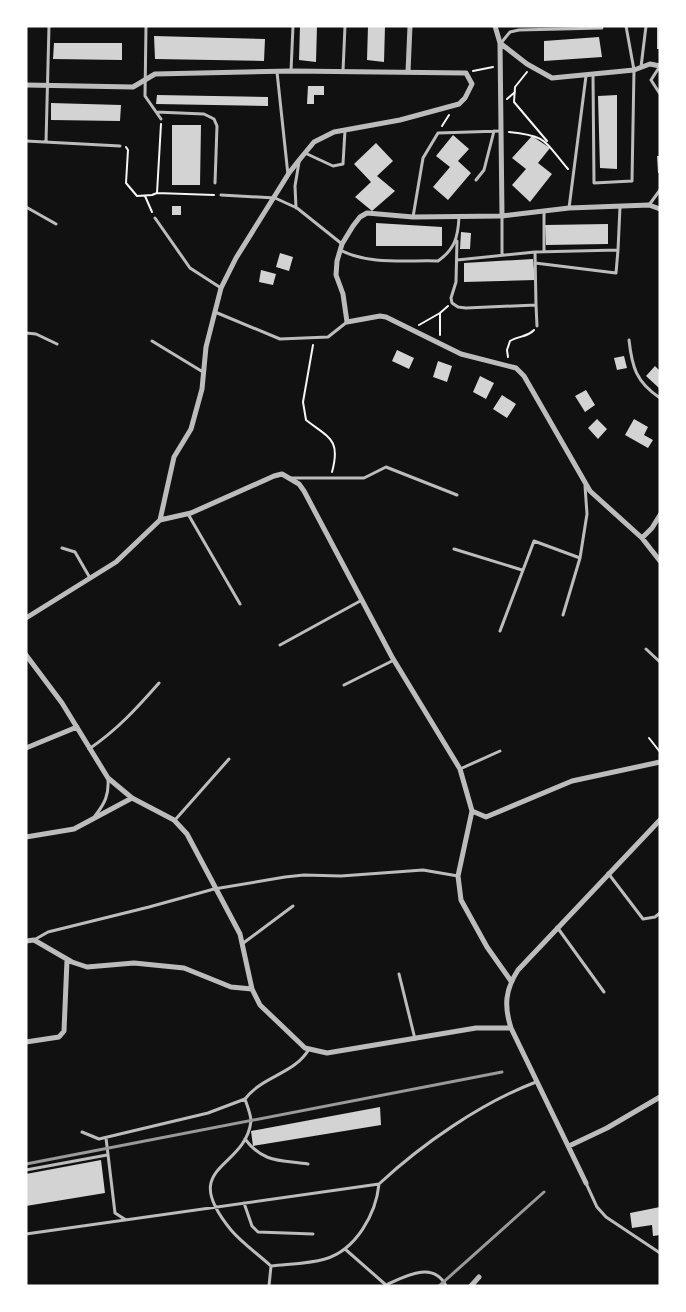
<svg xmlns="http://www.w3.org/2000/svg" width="686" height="1312" viewBox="0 0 686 1312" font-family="'PT Sans Narrow',sans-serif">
<rect width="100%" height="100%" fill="#111"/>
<path fill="#d3d3d3" d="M 300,26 L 317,26 L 316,62 L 299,60 Z
M 368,26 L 385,26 L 384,62 L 367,60 Z
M 657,26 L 660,26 L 660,49 L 657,49 Z
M 154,36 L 265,39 L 264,61 L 155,59 Z
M 599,37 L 602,57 L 544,61 L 544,41 Z
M 54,43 L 122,43 L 122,60 L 53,59 Z
M 308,86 L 324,86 L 324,95 L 314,95 L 314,104 L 307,104 Z
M 157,95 L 268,97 L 268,106 L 156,104 Z
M 617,95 L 617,169 L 600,168 L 598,96 Z
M 51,103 L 121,105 L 120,121 L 51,120 Z
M 172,125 L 201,125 L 200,185 L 172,185 Z
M 453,135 L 469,149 L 458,161 L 471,173 L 448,200 L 433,187 L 450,167 L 436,156 Z
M 532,136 L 550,148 L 538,163 L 552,174 L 530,202 L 512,185 L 526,169 L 512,158 Z
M 376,143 L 393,161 L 377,176 L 395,191 L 372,211 L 355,197 L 371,182 L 354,164 Z
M 657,156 L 660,156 L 660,173 L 658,173 Z
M 172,206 L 181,206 L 181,215 L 172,215 Z
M 376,223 L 442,227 L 442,246 L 376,246 Z
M 608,224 L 608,244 L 546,245 L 545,225 Z
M 461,232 L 471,233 L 470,249 L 460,249 Z
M 280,253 L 293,257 L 289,271 L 276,267 Z
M 533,259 L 535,280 L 464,282 L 464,263 Z
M 261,270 L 276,274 L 273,285 L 259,282 Z
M 397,350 L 414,358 L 409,369 L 392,361 Z
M 624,356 L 627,368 L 617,370 L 614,358 Z
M 438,361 L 452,366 L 447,382 L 433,377 Z
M 655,366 L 660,371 L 659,388 L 646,376 Z
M 480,376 L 494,383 L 486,399 L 473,392 Z
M 586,390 L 595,405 L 585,412 L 575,396 Z
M 502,395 L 516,404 L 507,418 L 493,409 Z
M 597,419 L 607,429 L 598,439 L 588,428 Z
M 634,419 L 648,427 L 644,435 L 653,440 L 648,448 L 625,435 Z
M 380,1107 L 381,1125 L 253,1146 L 251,1131 Z
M 101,1160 L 105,1193 L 26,1206 L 26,1174 Z
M 660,1207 L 660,1235 L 653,1236 L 652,1225 L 632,1228 L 630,1213 Z"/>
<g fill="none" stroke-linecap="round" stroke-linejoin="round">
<path stroke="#f5f5f5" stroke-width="2" d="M 473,71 L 493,67
M 527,72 L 515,87 L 514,102 L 547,141
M 507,99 L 515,92
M 442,126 L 449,115
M 509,132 C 548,136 544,141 568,169
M 126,147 L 128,150 L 126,183 L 137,196 L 152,195 L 157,193 L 161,124
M 157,193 L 214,195
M 145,196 L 152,212
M 419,325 L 440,313 L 448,306
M 440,335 L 440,313
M 313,345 L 303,402 L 306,420 C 329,438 341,439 332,472
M 508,357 L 507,350 L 510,341 C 518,336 528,337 534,330
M 649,738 L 660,752"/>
<path stroke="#bcbcbc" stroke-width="3" d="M 146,26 L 145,96 L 161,119
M 501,43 L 510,32 L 519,30 L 602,28
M 660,66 L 651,80 L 660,94
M 641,67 L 646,26
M 291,71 L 293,26
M 343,71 L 345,26
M 277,72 L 288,175
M 593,75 L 594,183 L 632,181 L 634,70 L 626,26
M 156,112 L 204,114 L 214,119 L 217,126 L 215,183
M 26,141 L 120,146
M 46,142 L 49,26
M 305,153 L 333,166 L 343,164 L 345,130
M 476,180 L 484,170 L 494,131
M 221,195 L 275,198 L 297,208 L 342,244
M 649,205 L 660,190
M 26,207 L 56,224
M 296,208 L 295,186 L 299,162
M 569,208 L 586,76
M 413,217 L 423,158 L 438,133 L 501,131
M 155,218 L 190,268 L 221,288
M 457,241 L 456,282 L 451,298 L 452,303 L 458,307 L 466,308 L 536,305 L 535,252 L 618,250 L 620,207
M 340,250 C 369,265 406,260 438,261 C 455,249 458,237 459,217
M 544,252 L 544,211
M 502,255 L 502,217
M 457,260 L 535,252
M 535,263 L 616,273 L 618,250
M 536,305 L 537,326
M 215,312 L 280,339 L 328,337 L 347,322
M 26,333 L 36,334 L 57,344
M 629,340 C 632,367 636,382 660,398
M 152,341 L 203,372
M 291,478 L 364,478 L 386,467 L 457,495
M 188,514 L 240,604
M 62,548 L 75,552 L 90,578
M 454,549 L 522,570
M 563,615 L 580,558
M 500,631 L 534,541 L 580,558 L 587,514 L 585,486
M 280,645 L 362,600
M 646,649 L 660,662
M 344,685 L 394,660
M 89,749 C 117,730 137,708 159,683
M 460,769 L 500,751
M 95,816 C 105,803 109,795 108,779
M 175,820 L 229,759
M 608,873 L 643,919 L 655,917 L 660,913
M 557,927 L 604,992
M 34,940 L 48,932 L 149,907 L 214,889 L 285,877 L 304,875 L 341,876 L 423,870 L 458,876
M 242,944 L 293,906
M 399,974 L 415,1039
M 245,1099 C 262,1076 295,1074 309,1049
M 82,1132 L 99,1139 L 208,1113 L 245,1099 C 247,1105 251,1115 251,1121 C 245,1171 177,1164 231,1230 C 242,1243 258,1254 271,1266 C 288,1264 308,1264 325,1259 C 356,1250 376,1214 379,1184
M 106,1138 L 115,1213 L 126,1220
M 245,1139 C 263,1163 280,1160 308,1164
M 26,1170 L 107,1155
M 586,1183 L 597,1207 L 606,1217 L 660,1253
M 244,1203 L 252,1226 L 258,1232 L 313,1234
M 26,1234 L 379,1184 C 422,1144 481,1103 536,1082
M 345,1249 L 386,1285 C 404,1277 433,1260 446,1286
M 269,1286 L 271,1266"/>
<path stroke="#bcbcbc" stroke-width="5" d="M 495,26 L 500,43 L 502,216
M 500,43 L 527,64 L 552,78 L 634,70 L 650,64 L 660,66
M 408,72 L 410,26
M 26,85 L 133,87 L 155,74 L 291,71 L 466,73 L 472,84 L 465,98 L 459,104 L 400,120 L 334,132 L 314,142 L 300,159 L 289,173 L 236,258 L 221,288 L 206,347 L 202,389 L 191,429 L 174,457 L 160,520 L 116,562 L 26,618
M 660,209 L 649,205 L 569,208 L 502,216 L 413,217 L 367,213 L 360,217 L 353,226 L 342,244 L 337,261 L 336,275 L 343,294 L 347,322 L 380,316 L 386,317 L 461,354 L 516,368 L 524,376 L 590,491 L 642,538 L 660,561
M 160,520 L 191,513 L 274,476 L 282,474 L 299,484 L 304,491 L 392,657 L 460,769 L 472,811 L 458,876 L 461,900 L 487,947 L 511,981
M 642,538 L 652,528 L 660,515
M 26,655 L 62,703 L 108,778 L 132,798 L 174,820 L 187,834 L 240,934 L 252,989 L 260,1005 L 305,1048 L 327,1053 L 476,1028 L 511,1028
M 26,748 L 77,727
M 472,811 L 486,817 L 572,781 L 660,762
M 26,837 L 74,829 L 132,798
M 26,941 L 34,940 L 72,962 L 87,967 L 134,963 L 184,968 L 231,987 L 252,989
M 26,1042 L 59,1037 L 64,1031 L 67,960
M 569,1146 L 607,1128 L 660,1097
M 586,1183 L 511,1028 C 504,1006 505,990 518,970 L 660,820
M 471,1286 L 479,1277"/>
<path stroke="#9a9a9a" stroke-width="3" d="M 26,1164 L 502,1072
M 439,1286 L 544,1192"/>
</g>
<rect width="686" height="1312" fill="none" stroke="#ffffff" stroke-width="55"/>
</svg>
